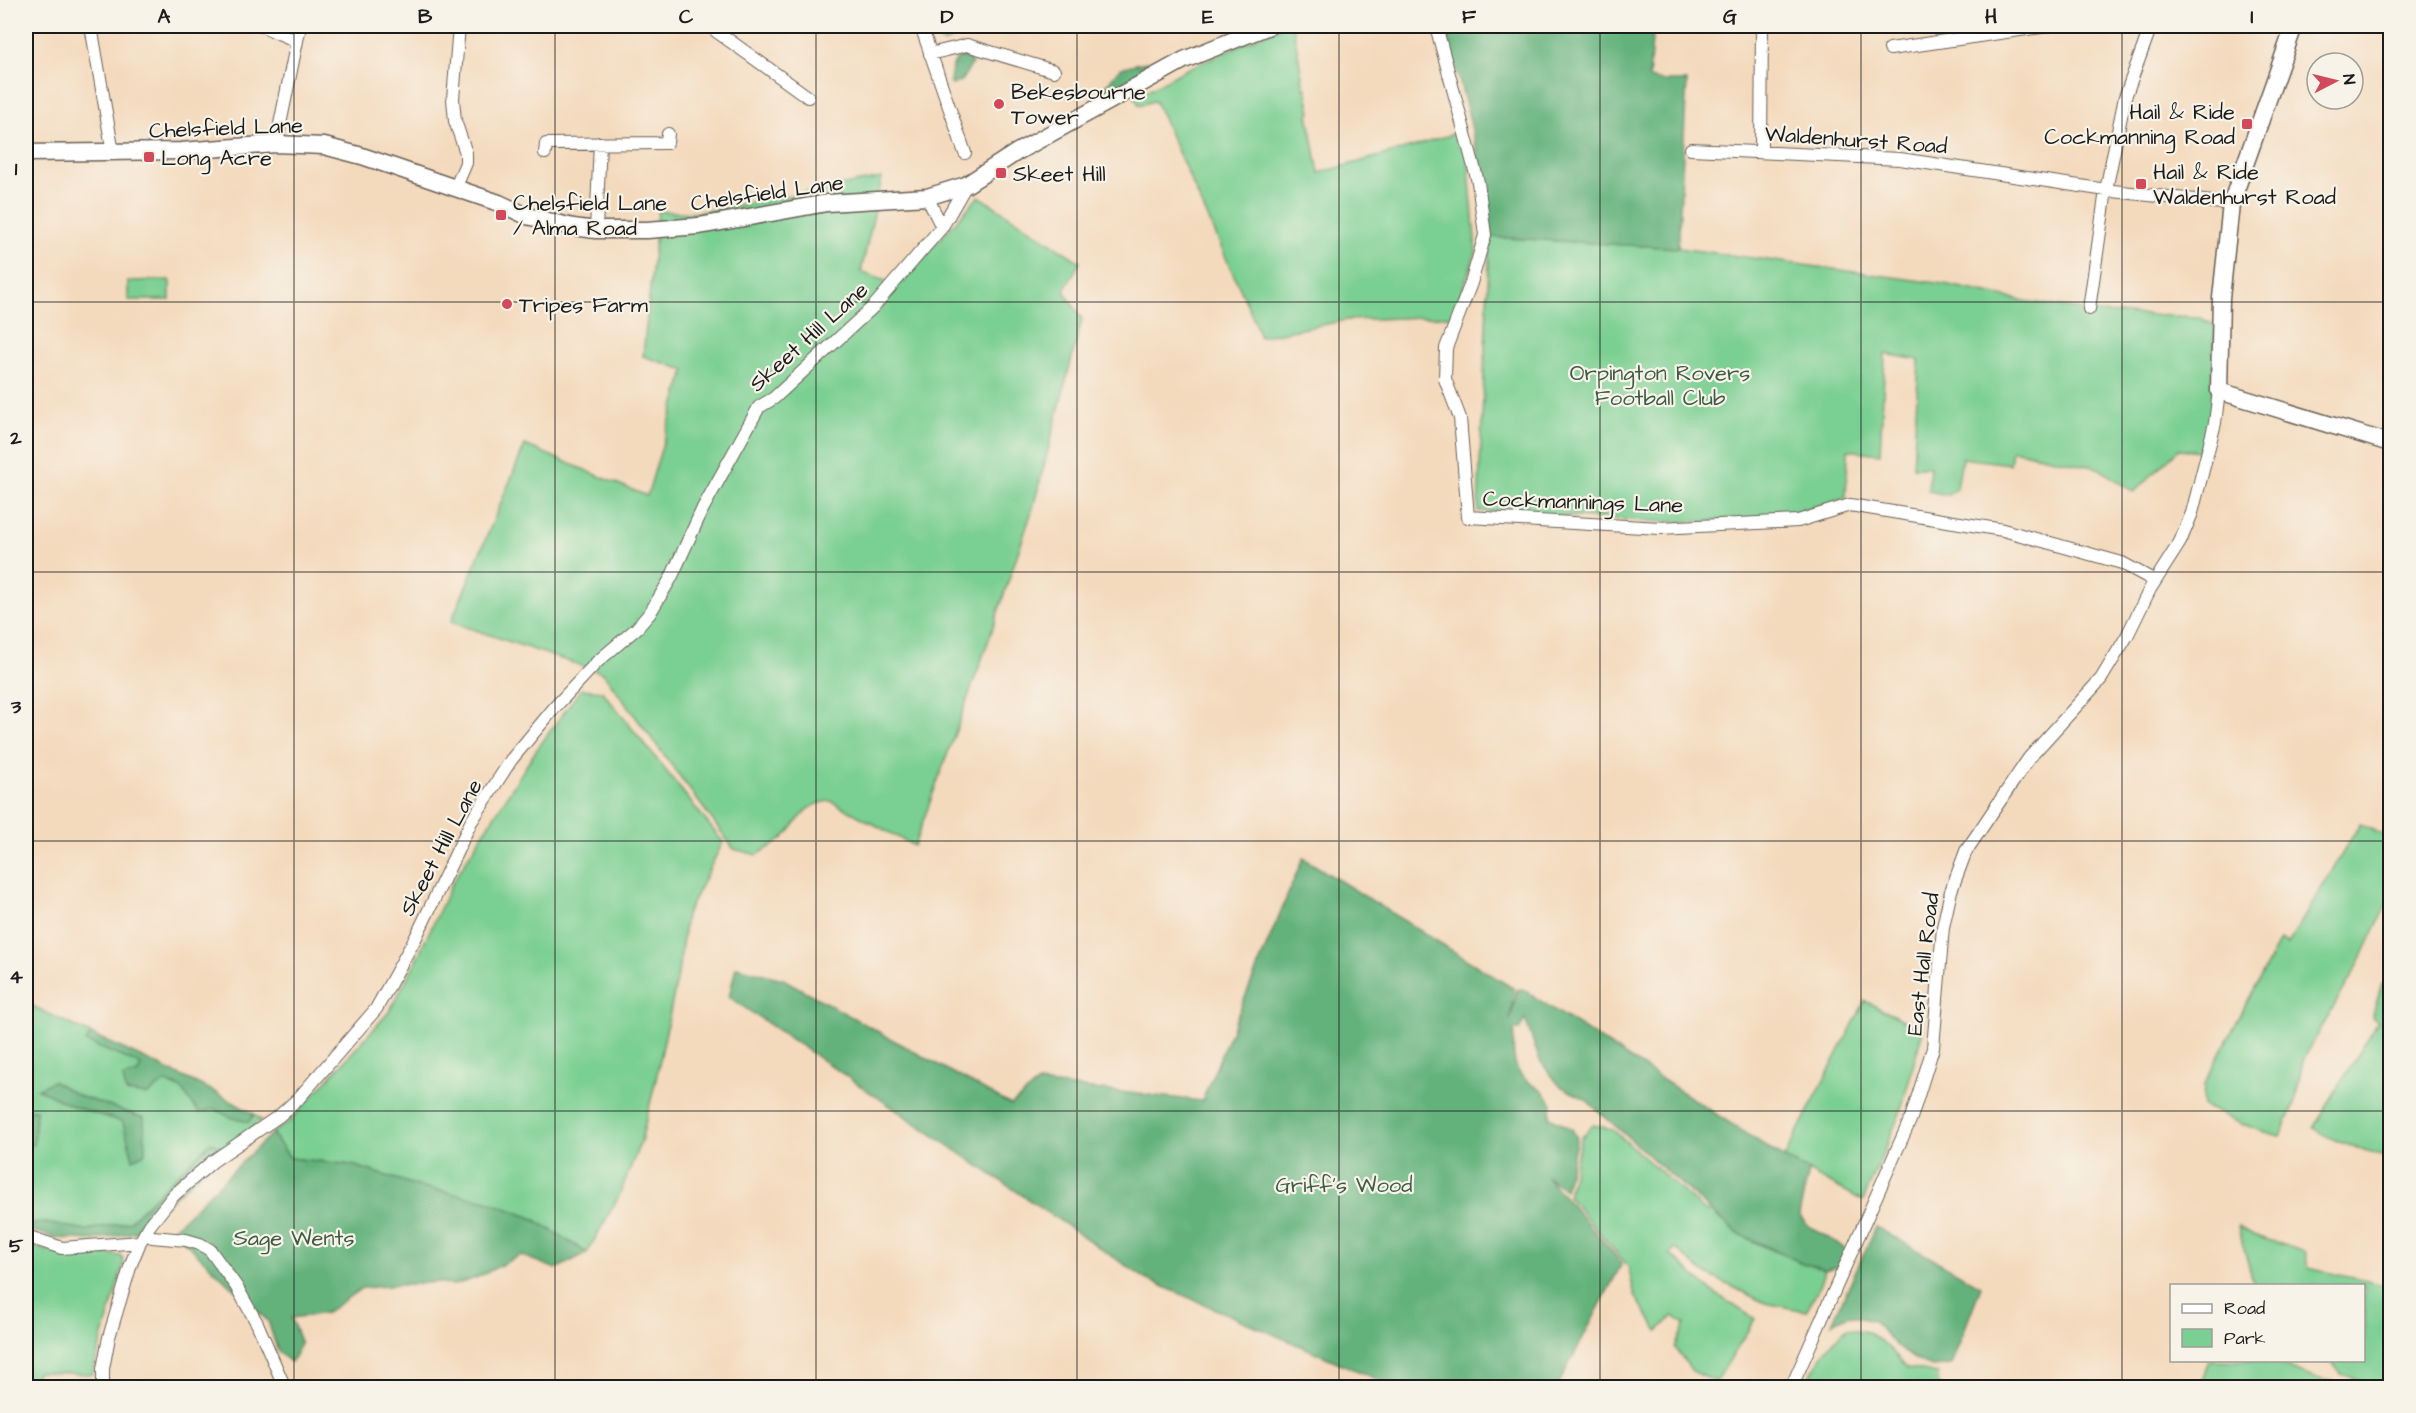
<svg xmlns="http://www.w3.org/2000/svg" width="2416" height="1413" viewBox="0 0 2416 1413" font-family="'Architects Daughter',sans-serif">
<rect width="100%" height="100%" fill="#f7f3e8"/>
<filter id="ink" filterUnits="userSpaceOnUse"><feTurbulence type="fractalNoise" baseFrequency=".0167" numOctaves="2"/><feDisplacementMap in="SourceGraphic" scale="12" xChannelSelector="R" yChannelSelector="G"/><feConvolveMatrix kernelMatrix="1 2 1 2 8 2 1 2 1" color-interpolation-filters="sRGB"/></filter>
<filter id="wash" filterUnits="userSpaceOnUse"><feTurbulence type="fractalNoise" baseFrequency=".008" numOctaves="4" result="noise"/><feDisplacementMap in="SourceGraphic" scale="24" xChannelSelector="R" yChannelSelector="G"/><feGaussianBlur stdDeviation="1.35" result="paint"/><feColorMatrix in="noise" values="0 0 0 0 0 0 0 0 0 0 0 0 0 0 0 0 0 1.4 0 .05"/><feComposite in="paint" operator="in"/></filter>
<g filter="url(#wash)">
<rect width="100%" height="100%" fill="#f4dabd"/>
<path fill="#7acf92" stroke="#4b7657" stroke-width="1.5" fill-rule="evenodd" d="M 930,26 L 975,26 L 973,33 L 956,37 L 944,43 L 934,38 Z
M 1282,26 L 1293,26 L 1304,88 L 1306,87 L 1311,113 L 1308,114 L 1319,173 L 1416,146 L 1456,133 L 1468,158 L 1476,252 L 1453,316 L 1347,320 L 1260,337 L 1251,313 L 1156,103 L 1154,101 L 1139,105 L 1135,97 L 1185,70 Z
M 882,178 L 861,272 L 888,282 L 901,282 L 979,196 L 1080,262 L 1064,291 L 1082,319 L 1033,508 L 987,645 L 914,846 L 831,801 C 806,803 801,818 786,835 C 779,843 766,849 757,855 L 734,849 L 603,673 L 451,622 L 525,445 L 647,496 L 685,370 L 643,356 L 658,211 L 696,213 Z
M 1490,237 L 1678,248 L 1944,284 L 2025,301 L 2099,313 L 2198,317 L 2215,325 L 2212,409 L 2200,451 L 2179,449 L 2134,492 L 2098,468 L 2012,450 L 2010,464 L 1962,458 L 1957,488 L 1948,495 L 1928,491 L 1930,467 L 1913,467 L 1919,360 L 1885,354 L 1880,454 L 1848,450 L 1846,498 L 1772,520 L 1667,522 L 1478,511 Z
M 170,280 L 170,300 L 128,300 L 128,281 Z
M 581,689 L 602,691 L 723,842 L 686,915 L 678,974 L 656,1079 L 641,1141 L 619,1196 L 587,1253 L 532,1218 L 418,1186 L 352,1165 L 290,1158 L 272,1133 L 289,1122 L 389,1012 L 412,969 L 453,881 L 535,752 Z
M 2360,824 L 2390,838 L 2390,897 L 2358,965 L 2303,1060 L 2295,1102 L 2280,1136 L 2255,1129 L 2203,1106 L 2204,1084 L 2280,940 L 2288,944 Z
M 2382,984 L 2390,985 L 2390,1159 C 2364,1148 2337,1145 2313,1128 L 2378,1022 L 2372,1017 Z
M 1865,1001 L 1923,1030 L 1900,1113 L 1863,1201 L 1784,1158 Z
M 26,1003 L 91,1034 L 87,1042 L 141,1065 L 138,1073 L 147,1095 L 165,1082 C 195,1092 217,1114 249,1122 L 254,1114 L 261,1120 L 227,1149 L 211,1142 L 129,1222 L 87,1230 L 39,1222 L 26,1229 L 26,1143 L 34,1144 L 36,1110 L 26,1110 ZM 53,1082 L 79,1096 L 144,1118 L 145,1153 L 133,1158 L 123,1122 L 75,1107 L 38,1089 Z
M 1593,1125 L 1612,1129 L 1706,1212 L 1711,1211 L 1735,1232 L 1764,1247 L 1825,1270 L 1821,1284 L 1806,1311 L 1765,1303 L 1701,1271 L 1675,1248 L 1670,1254 L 1713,1292 L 1755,1319 L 1716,1382 L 1692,1371 L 1675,1348 L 1685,1324 L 1673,1316 L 1658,1331 L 1635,1296 L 1628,1266 L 1568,1196 L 1581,1138 Z
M 2238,1226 L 2253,1235 L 2305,1252 L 2308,1268 L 2390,1286 L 2390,1291 L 2383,1306 L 2390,1310 L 2390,1387 L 2381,1387 L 2341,1374 L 2331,1361 L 2364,1360 L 2364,1286 L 2254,1285 Z
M 26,1244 C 44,1251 63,1255 83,1256 C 98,1256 104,1252 121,1256 L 124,1262 L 92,1374 L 37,1372 L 32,1387 L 26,1387 Z
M 1847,1328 L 1867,1332 L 1885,1344 L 1908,1368 L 1938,1374 L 1938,1384 L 1944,1387 L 1805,1387 C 1815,1365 1828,1344 1847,1328 Z
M 2209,1360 L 2277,1361 L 2281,1365 L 2314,1378 L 2364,1387 L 2200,1387 Z"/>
<path fill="#63b27c" stroke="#40674c" stroke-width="1.5" d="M 1444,26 L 1653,26 L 1649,78 L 1662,81 L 1687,81 L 1678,248 L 1490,237 C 1484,165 1464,95 1444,26 Z
M 963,57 L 968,58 L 972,64 L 961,81 L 952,85 L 950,82 L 952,67 L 957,59 Z
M 1174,58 L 1102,101 L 1099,97 C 1105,89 1112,75 1120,69 C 1132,62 1159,61 1174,58 Z
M 1303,858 L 1514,989 L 1510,1020 L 1517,990 L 1522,989 L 1781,1156 L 1809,1171 L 1799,1214 C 1809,1234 1834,1235 1847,1252 L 1841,1265 L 1825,1270 L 1802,1263 L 1735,1232 L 1585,1099 L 1560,1086 L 1540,1061 L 1525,1019 L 1519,1030 L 1514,1030 C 1513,1046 1511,1068 1525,1079 C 1539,1091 1540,1085 1552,1104 L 1550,1117 L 1572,1129 L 1577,1138 L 1565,1190 L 1546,1176 L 1622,1263 L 1557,1387 L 1395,1387 L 1146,1279 L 729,997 L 736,967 L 783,979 L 1011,1105 L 1038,1083 L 1202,1101 Z
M 91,1034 L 211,1090 L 254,1114 L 249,1122 L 232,1118 L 214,1109 L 199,1113 L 180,1087 L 165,1082 L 147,1095 L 126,1092 L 123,1077 L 138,1073 L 141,1065 L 86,1042 Z
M 53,1081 L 79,1096 L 144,1118 L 145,1153 L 133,1159 L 123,1122 L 75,1107 L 37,1089 Z
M 26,1110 L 36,1110 L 34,1145 L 26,1143 Z
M 272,1133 L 290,1158 L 352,1165 L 418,1186 L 487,1201 L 532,1218 L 587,1253 L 556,1269 L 520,1255 L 476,1278 L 454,1285 L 437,1282 L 362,1288 L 326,1313 L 291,1318 L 301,1344 L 291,1362 L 278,1352 L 268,1321 L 172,1230 Z
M 211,1142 L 227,1149 L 135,1232 L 93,1240 L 56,1238 L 26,1229 L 39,1222 L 87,1230 L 129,1222 Z
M 1876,1227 L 1981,1286 L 1951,1365 L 1932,1367 L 1920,1362 L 1903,1352 L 1873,1321 L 1849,1315 L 1832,1323 Z"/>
</g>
<g filter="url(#ink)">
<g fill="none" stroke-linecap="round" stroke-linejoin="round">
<g stroke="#685e54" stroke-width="14">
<path id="street" d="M 91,26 L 113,153
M 262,26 L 297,41
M 714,26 L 716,31 L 808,97
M 921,26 L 965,153
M 1436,26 L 1478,182 L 1485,235 L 1471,283 L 1446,348 L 1445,379 L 1460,418 L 1468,517 L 1660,528 L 1798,521 L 1850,505 L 2003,530 L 2122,563 L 2155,581
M 1890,49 L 2048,26
M 930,54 L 967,45 L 1054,71
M 276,144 L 300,26
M 1691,149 L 1900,159 L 2113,191 L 2231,204
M 1761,152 L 1762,26
M 545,153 L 546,144 L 667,143 L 668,134
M 455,189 L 466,163 L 466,153 L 455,121 L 453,99 L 459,26
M 927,197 L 942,227
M 596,230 L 600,143
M 2089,309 L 2106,190 L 2125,97 L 2151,26
M 145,1233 L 152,1237 L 186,1240 L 200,1244 L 210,1250 L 236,1286 L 257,1323 L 285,1388
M 26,1236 L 62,1248 L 140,1242
M 103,1388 L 103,1369 L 109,1337 L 131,1264 L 140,1242 L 150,1225 L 174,1195 L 213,1161 L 279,1116 L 298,1099 L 376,1009 L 416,937 L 471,822 L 511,760 L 555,707 L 597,662 L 637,628 L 650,613 L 671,578 L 703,508 L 759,407 L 774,398 L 874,306 L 942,227 L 966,185
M 1791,1388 L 1911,1118 L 1933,1048 L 1943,927 L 1951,891 L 1966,851 L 2029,758 L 2101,679 L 2127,636 L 2150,589 L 2180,542 L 2192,513 L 2215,423 L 2219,391"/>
</g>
<g stroke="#685e54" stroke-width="19">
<path id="secondary" d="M 2294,26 L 2231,204 L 2221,298 L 2219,391 L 2390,443
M 26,153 L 181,151 L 276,144 L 324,146 L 362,156 L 499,203 L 527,216 L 573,227 L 596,230 L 647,230 L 699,226 L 827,203 L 927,197 L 966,185 L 1017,152 L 1184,60 L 1269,26"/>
</g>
<use href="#street" stroke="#fff" stroke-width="12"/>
<use href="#secondary" stroke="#fff" stroke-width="16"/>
</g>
</g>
<path fill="none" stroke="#1c1c1c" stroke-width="1.5" stroke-opacity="0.55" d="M 294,26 L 294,1388M 555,26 L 555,1388M 816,26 L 816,1388M 1077,26 L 1077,1388M 1339,26 L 1339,1388M 1600,26 L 1600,1388M 1861,26 L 1861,1388M 2122,26 L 2122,1388M 26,302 L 2390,302M 26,572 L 2390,572M 26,841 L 2390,841M 26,1111 L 2390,1111"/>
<g fill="#d1495b" stroke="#f7f3e8" stroke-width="2">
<circle cx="999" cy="104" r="6"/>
<rect x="2241" y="118" width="12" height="12" rx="3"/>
<rect x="143" y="151" width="12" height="12" rx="3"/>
<rect x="995" y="167" width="12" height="12" rx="3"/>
<rect x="2135" y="178" width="12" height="12" rx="3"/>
<rect x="495" y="209" width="12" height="12" rx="3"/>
<circle cx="507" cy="304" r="6"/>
</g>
<g text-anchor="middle" stroke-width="4.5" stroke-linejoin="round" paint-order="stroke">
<g font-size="22" fill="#1c1c1c" stroke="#f7f3e8" text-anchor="start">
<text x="1011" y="99">Bekesbourne<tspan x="1011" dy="25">Tower</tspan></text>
<text x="2235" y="119" text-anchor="end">Hail &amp; Ride<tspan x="2235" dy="25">Cockmanning Road</tspan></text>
<text x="161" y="165">Long Acre</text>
<text x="2153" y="179">Hail &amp; Ride<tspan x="2153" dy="25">Waldenhurst Road</tspan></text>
<text x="1013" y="181">Skeet Hill</text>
<text x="513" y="210">Chelsfield Lane<tspan x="513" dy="25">/ Alma Road</tspan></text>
<text x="519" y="312">Tripes Farm</text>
</g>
<g font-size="22" fill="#1c1c1c" stroke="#f7f3e8">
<text transform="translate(226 127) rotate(-2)" y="8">Chelsfield Lane</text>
<text transform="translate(1856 139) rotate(4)" y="8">Waldenhurst Road</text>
<text transform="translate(767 192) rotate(-8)" y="8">Chelsfield Lane</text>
<text transform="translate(808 336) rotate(-42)" y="8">Skeet Hill Lane</text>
<text transform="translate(1583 501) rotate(2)" y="8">Cockmannings Lane</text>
<text transform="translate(440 847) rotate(-62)" y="8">Skeet Hill Lane</text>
<text transform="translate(1922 964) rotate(-83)" y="8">East Hall Road</text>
</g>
<g font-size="22" fill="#3d5b45" stroke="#f7f3e8">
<text x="1660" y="380">Orpington Rovers<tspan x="1660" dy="25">Football Club</tspan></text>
<text x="1344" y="1192">Griff's Wood</text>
<text x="294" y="1245">Sage Wents</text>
</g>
</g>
<rect width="2416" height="1413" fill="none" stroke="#f7f3e8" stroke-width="66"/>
<rect x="2170" y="1284" width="195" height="78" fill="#f7f3e8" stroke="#9f9d96" stroke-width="1.5"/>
<rect x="2182" y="1304" width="30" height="9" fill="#ffffff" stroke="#9f9d96" stroke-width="1.5"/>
<text x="2224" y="1314" font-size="18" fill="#1c1c1c">Road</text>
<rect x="2182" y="1329" width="30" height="18" fill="#7acf92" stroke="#9f9d96" stroke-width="1.5"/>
<text x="2224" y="1344" font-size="18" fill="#1c1c1c">Park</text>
<g transform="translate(2335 81) rotate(83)"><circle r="28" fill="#f7f3e8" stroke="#9f9d96" stroke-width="1.5"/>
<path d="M0-4.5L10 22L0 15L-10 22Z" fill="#d1495b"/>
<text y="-9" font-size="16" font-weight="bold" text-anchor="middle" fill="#1c1c1c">N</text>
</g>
<rect x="33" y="33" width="2350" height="1347" fill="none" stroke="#1c1c1c" stroke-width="2"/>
<g font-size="20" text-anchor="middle" font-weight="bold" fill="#1c1c1c">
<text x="164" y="23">A</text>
<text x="425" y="23">B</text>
<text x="686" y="23">C</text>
<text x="947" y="23">D</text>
<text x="1208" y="23">E</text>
<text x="1469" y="23">F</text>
<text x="1730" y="23">G</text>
<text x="1991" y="23">H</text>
<text x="2252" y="23">I</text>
<text x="16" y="175">1</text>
<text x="16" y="444">2</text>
<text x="16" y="713">3</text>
<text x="16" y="983">4</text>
<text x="16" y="1252">5</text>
</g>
</svg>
